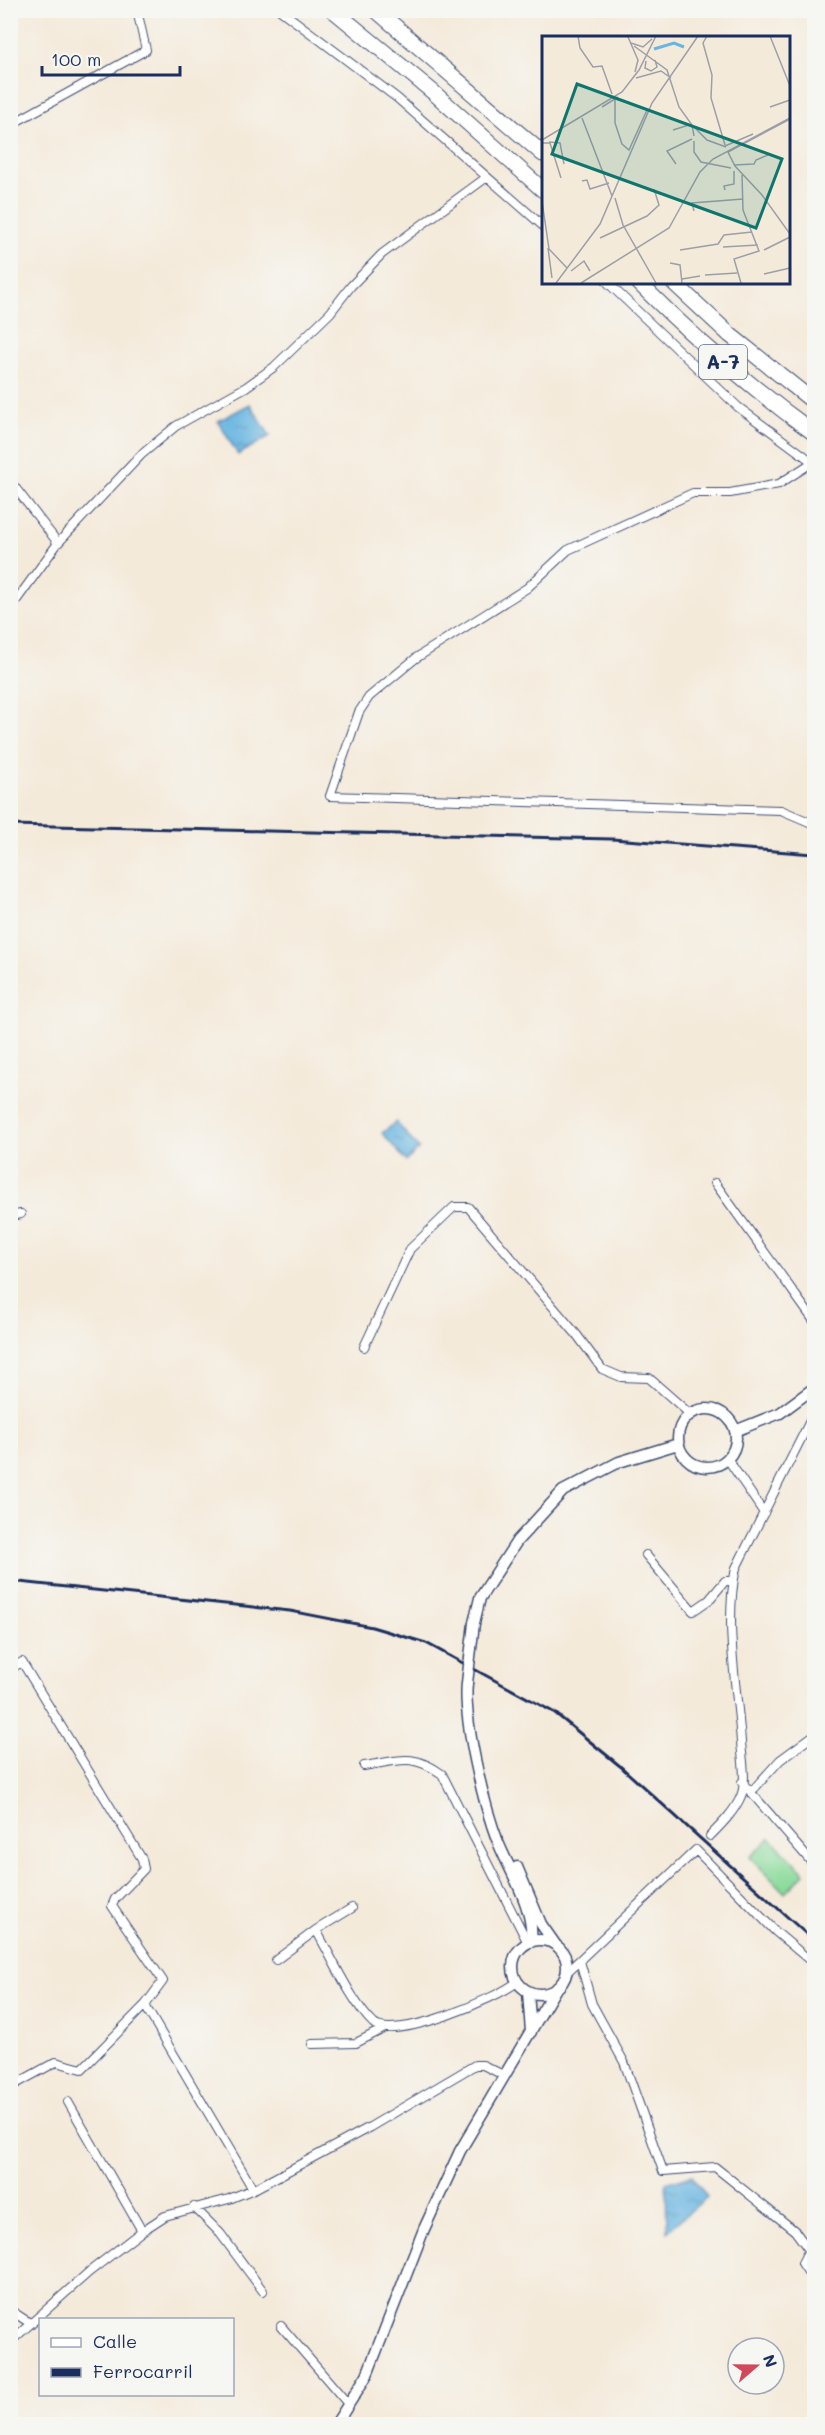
<svg xmlns="http://www.w3.org/2000/svg" width="825" height="2435" viewBox="0 0 825 2435" font-family="Mali,sans-serif">
<defs>
<pattern id="water-ripples" width="26" height="14" patternUnits="userSpaceOnUse" patternTransform="scale(1.5)"><rect width="26" height="14" fill="#68b5e1"/><path d="M2 4q2-2 4 0t4 0M15 11q2-2 4 0t4 0" fill="none" stroke="#5594ba"/></pattern>
</defs>
<rect width="100%" height="100%" fill="#f6f6f2"/>
<filter id="ink" filterUnits="userSpaceOnUse"><feTurbulence type="fractalNoise" baseFrequency=".0167" numOctaves="2"/><feDisplacementMap in="SourceGraphic" scale="12" xChannelSelector="R" yChannelSelector="G"/><feConvolveMatrix kernelMatrix="1 2 1 2 8 2 1 2 1" color-interpolation-filters="sRGB"/></filter>
<filter id="wash" filterUnits="userSpaceOnUse"><feTurbulence type="fractalNoise" baseFrequency=".008" numOctaves="4" result="noise"/><feDisplacementMap in="SourceGraphic" scale="24" xChannelSelector="R" yChannelSelector="G"/><feGaussianBlur stdDeviation="1.35" result="paint"/><feColorMatrix in="noise" values="0 0 0 0 0 0 0 0 0 0 0 0 0 0 0 0 0 1.4 0 .05"/><feComposite in="paint" operator="in"/></filter>
<g filter="url(#wash)">
<rect width="100%" height="100%" fill="#f4eada"/>
<path fill="#88da9a" stroke="#52847c" stroke-width="1.5" d="M 770,1838 L 805,1873 L 785,1893 L 750,1857 Z"/>
<path fill="url(#water-ripples)" stroke="#4272a0" stroke-width="1.5" d="M 250,404 L 270,436 L 238,455 L 218,421 Z
M 396,1122 L 419,1149 L 406,1161 L 382,1133 Z
M 692,2175 L 707,2197 L 667,2231 L 666,2183 Z"/>
</g>
<g filter="url(#ink)">
<g fill="none" stroke-linecap="round" stroke-linejoin="round">
<g stroke="#3c4b71" stroke-width="10">
<path id="minor" d="M 280,10 L 397,98 L 543,226
M 10,125 L 146,50 L 137,10
M 607,282 L 738,407 L 814,463
M 813,462 L 779,484 L 730,493 L 693,493 L 568,550 L 527,588 L 416,658 L 369,697 L 359,712 L 330,796 L 781,810 L 814,824
M 10,481 L 58,543
M 10,609 L 58,543 L 141,455 L 176,426 L 246,387 L 274,367 L 330,313 L 351,286 L 382,254 L 487,177
M 715,1183 L 814,1321
M 10,1216 L 21,1214
M 364,1347 L 410,1249 L 454,1207 L 468,1207 L 577,1335 L 602,1369 L 621,1377 L 649,1378 L 690,1414
M 727,1458 L 764,1513
M 646,1555 L 693,1611 L 709,1600 L 725,1581 L 733,1581
M 10,1669 L 22,1662 L 142,1859 L 144,1869 L 115,1899 L 112,1906 L 163,1981 L 146,2004 L 147,2009 L 253,2189
M 364,1766 C 399,1761 411,1752 442,1774 L 528,1943
M 742,1782 L 814,1865
M 751,1792 L 780,1760 L 814,1735
M 710,1836 C 721,1825 735,1811 741,1796 C 747,1782 742,1757 741,1742 C 737,1687 724,1622 736,1568 L 814,1413
M 316,1930 L 352,1908
M 276,1960 L 316,1930 C 331,1956 352,2003 373,2023 C 392,2043 498,1998 517,1982
M 580,1961 L 592,2004 L 624,2062 L 663,2171 L 715,2167 L 795,2231 L 809,2250 L 802,2263 L 814,2281
M 567,1972 L 696,1850 L 776,1932 L 814,1964
M 312,2044 L 356,2043 L 383,2029
M 10,2087 L 56,2062 L 82,2069 L 146,2004
M 68,2102 L 142,2231
M 194,2207 L 220,2233 L 263,2291
M 10,2310 L 30,2323
M 281,2326 L 349,2405
M 10,2342 L 89,2272 L 142,2231 L 165,2216 L 229,2199 L 256,2188 L 370,2127 L 475,2065 L 483,2065 L 505,2076"/>
</g>
<g stroke="#3c4b71" stroke-width="13">
<path id="tertiary" d="M678 1438a29 29 0 1 1 58 0a29 29 0 1 1-58 0Z
M 735,1431 L 780,1413 L 814,1388
M 474,1623 L 480,1598 L 517,1541 L 563,1491 L 619,1462 L 678,1444
M 467,1683 C 463,1720 484,1806 498,1842 C 510,1872 535,1908 531,1942
M 517,1867 L 541,1924 L 555,1944
M513 1967a27 27 0 1 1 54 0a27 27 0 1 1-54 0Z
M 528,1992 L 531,2032
M 336,2424 L 367,2375 L 424,2229 L 460,2151 L 555,1990"/>
</g>
<g stroke="#3c4b71" stroke-width="17">
<path id="motorway" d="M 333,10 L 433,92 L 543,190
M 376,10 L 543,154
M 638,282 C 693,337 751,388 814,433
M 673,282 L 730,335 L 814,402"/>
</g>
<use href="#minor" stroke="#fff" stroke-width="8"/>
<use href="#tertiary" stroke="#fff" stroke-width="10"/>
<use href="#motorway" stroke="#fff" stroke-width="15"/>
<path stroke="#1b2f5e" stroke-width="3" d="M 10,825 L 612,839 L 814,854
M 10,1581 L 290,1611 L 372,1627 L 426,1643 L 555,1713 L 620,1766 L 814,1941"/>
<g stroke="#3c4b71" stroke-width="13" stroke-linecap="butt">
<path id="tertiary-bridge" d="M 467,1683 L 474,1623"/>
</g>
<use href="#tertiary-bridge" stroke="#fff" stroke-width="10"/>
</g>
</g>
<g text-anchor="middle" stroke-width="6" stroke-linejoin="round" paint-order="stroke">
<rect fill="#f6f6f2" stroke="#5d6b8a" stroke-width="1.5" x="699" y="345" width="48" height="34" rx="4.5"/>
<g font-size="20" font-weight="bold" fill="#1b2f5e">
<text x="723" y="369">A-7</text>
</g>
</g>
<g transform="translate(542 36)">
<rect width="248" height="248" fill="#f4eada"/>
<path fill="none" stroke="#68b5e1" stroke-width="3" d="M 112,13 L 132,7 L 142,11"/>
<path fill="none" stroke="#9d9fa8" stroke-width="1.5" d="M 36,0 L 38,12 L 51,31 L 60,30 L 70,58M 165,0 L 161,7 L 170,39 L 169,62 L 183,109M 228,0 L 248,50M 86,1 L 96,24 L 93,36M 89,7 L 101,11 L 110,3M 92,10 L 125,34 L 137,71 L 150,89 L 152,100M 104,25 L 103,32 L 109,35 L 115,31 L 113,24M 94,42 L 119,35 L 129,42M 73,64 L 73,87 L 80,108 L 87,114 L 105,74M 60,71 L 76,61M 228,71 L 248,64M 40,82 L 70,160M 248,83 L 186,116 L 193,130 L 220,159 L 248,198M 153,92 L 165,104 L 184,111M 131,94 L 150,88M 0,104 L 80,56 L 97,34 L 114,0M 152,105 L 152,116 L 159,126 L 189,132M 7,106 L 18,107 L 22,128M 0,107 L 8,107 L 19,142M 183,110 L 211,98M 134,128 L 125,115 L 150,103M 192,129 L 212,128 L 214,124 L 226,119M 40,145 L 45,144 L 48,153 L 67,147M 183,154 L 182,150 L 192,148 L 192,135M 73,162 L 81,189 L 114,247M 0,165 L 7,213 L 25,232M 152,175 L 150,167 L 201,163M 58,202 L 105,180 L 117,169 L 112,153M 181,211 L 216,209M 6,212 L 10,242M 138,214 L 176,208 L 182,199 L 210,196M 222,214 L 248,201M 128,227 L 138,229 L 140,247M 29,235 L 42,225 L 48,235M 222,238 L 248,232M 163,239 L 195,237M 140,243 L 158,240M 14,247 L 58,188 L 110,67 L 156,0M 39,247 L 127,192 L 158,136 L 171,123 L 248,82M 199,247 L 192,223 L 217,215 L 201,174 L 200,139"/>
<path fill="#0f766e" fill-opacity="0.15" stroke="#0f766e" stroke-width="3" d="M 35,48 L 240,123 L 214,192 L 10,118 Z"/>
<rect width="248" height="248" fill="none" stroke="#1b2f5e" stroke-width="3"/>
</g>
<rect width="825" height="2435" fill="none" stroke="#f6f6f2" stroke-width="36"/>
<rect x="39" y="2318" width="195" height="78" fill="#f6f6f2" stroke="#9ea6b7" stroke-width="1.5"/>
<rect x="51" y="2338" width="30" height="9" fill="#ffffff" stroke="#9ea6b7" stroke-width="1.5"/>
<text x="93" y="2348" font-size="18" fill="#1b2f5e">Calle</text>
<rect x="51" y="2368" width="30" height="9" fill="#1b2f5e" stroke="#9ea6b7" stroke-width="1.5"/>
<text x="93" y="2378" font-size="18" fill="#1b2f5e">Ferrocarril</text>
<g transform="translate(756 2366) rotate(70)"><circle r="28" fill="#f6f6f2" stroke="#9ea6b7" stroke-width="1.5"/>
<path d="M0-4.5L10 22L0 15L-10 22Z" fill="#d1495b"/>
<text y="-9" font-size="16" font-weight="bold" text-anchor="middle" fill="#1b2f5e">N</text>
</g>
<path d="M42 66v9h138v-9" fill="none" stroke="#1b2f5e" stroke-width="3"/>
<text x="51" y="66" font-size="18" fill="#1b2f5e" stroke="#f6f6f2" stroke-width="4.5" paint-order="stroke">100 m</text>
</svg>
